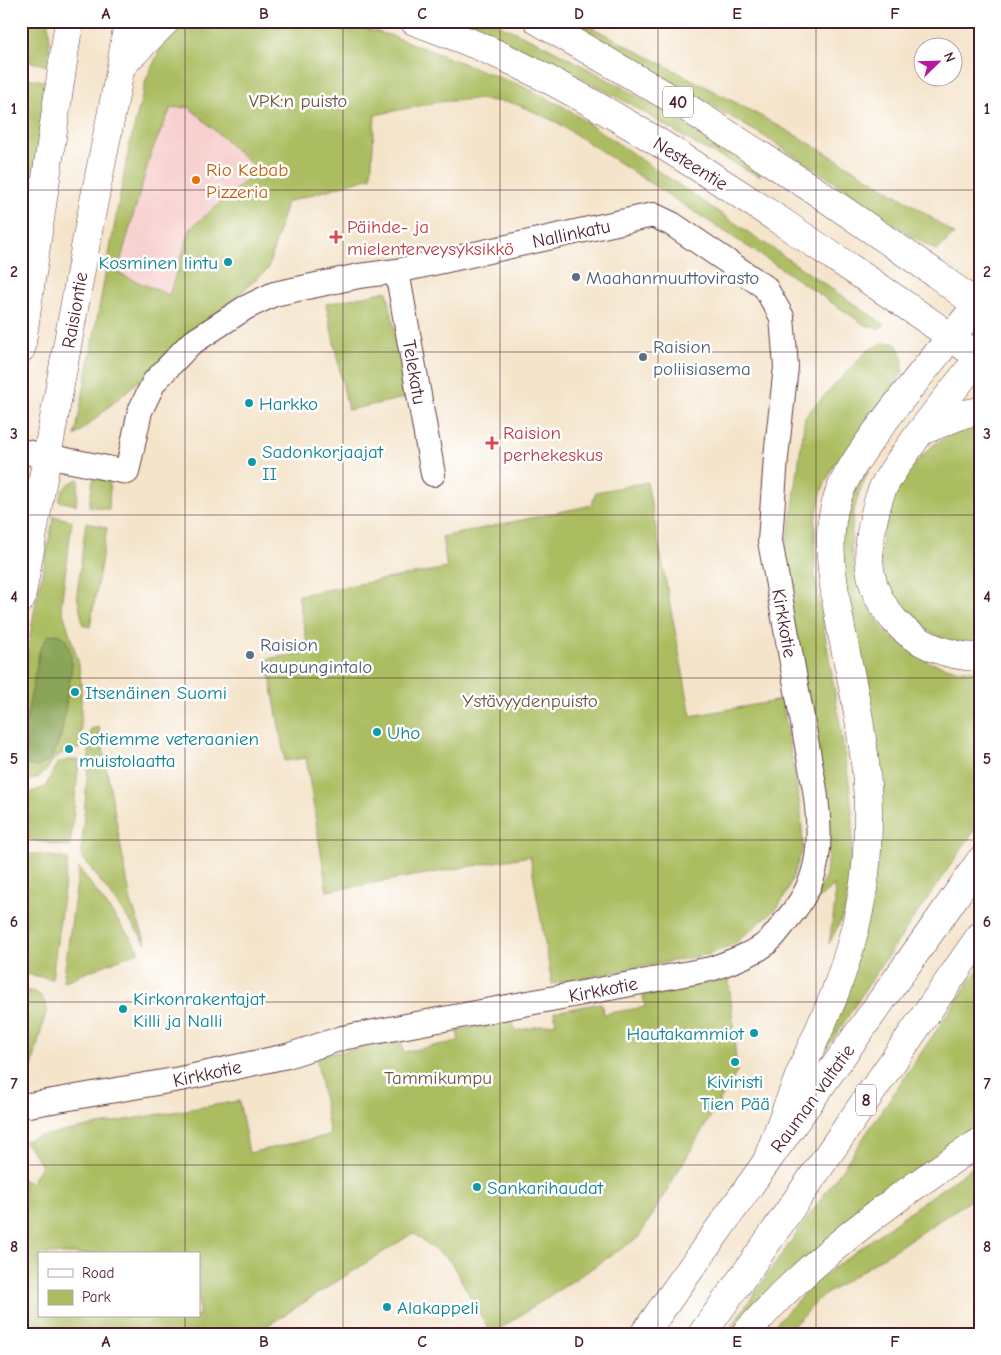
<svg xmlns="http://www.w3.org/2000/svg" width="1001" height="1355" viewBox="0 0 1001 1355" font-family="'Comic Neue',sans-serif">
<rect width="100%" height="100%" fill="#fff"/>
<filter id="ink" filterUnits="userSpaceOnUse"><feTurbulence type="fractalNoise" baseFrequency=".02" numOctaves="2"/><feDisplacementMap in="SourceGraphic" scale="10" xChannelSelector="R" yChannelSelector="G"/><feConvolveMatrix kernelMatrix="1 2 1 2 8 2 1 2 1" color-interpolation-filters="sRGB"/></filter>
<filter id="wash" filterUnits="userSpaceOnUse"><feTurbulence type="fractalNoise" baseFrequency=".0096" numOctaves="4" result="noise"/><feDisplacementMap in="SourceGraphic" scale="20" xChannelSelector="R" yChannelSelector="G"/><feGaussianBlur stdDeviation="1.12" result="paint"/><feColorMatrix in="noise" values="0 0 0 0 0 0 0 0 0 0 0 0 0 0 0 0 0 1.4 0 .05"/><feComposite in="paint" operator="in"/></filter>
<g filter="url(#wash)">
<rect width="100%" height="100%" fill="#f4e4ca"/>
<path fill="#f7d0cf" d="M 189,107 L 258,170 L 191,228 L 169,295 L 117,273 L 151,153 L 171,108 Z"/>
<path fill="#abbd61" stroke="#7a6e46" fill-rule="evenodd" d="M 21,21 L 48,21 L 50,41 L 47,66 L 28,61 L 21,45 Z
M 191,21 L 338,21 L 392,36 L 522,86 L 564,107 L 885,325 L 879,328 L 865,325 L 776,265 L 558,123 L 530,110 L 513,103 L 476,99 L 438,102 L 375,115 L 371,177 L 287,202 L 268,269 L 75,436 L 129,148 L 146,80 L 161,47 ZM 189,107 L 258,170 L 191,228 L 169,295 L 117,273 L 151,153 L 171,108 Z
M 460,21 L 491,21 L 548,47 L 627,90 L 762,172 L 759,176 L 697,145 L 630,104 L 546,60 Z
M 567,21 L 580,21 C 672,70 766,116 855,170 C 889,190 922,210 954,234 L 937,251 L 908,234 L 856,196 L 767,138 Z
M 27,78 L 49,82 L 21,255 L 21,93 L 23,83 L 24,79 Z
M 387,291 L 409,397 L 348,410 L 326,304 Z
M 884,343 L 895,343 L 901,352 L 903,361 L 902,373 L 879,410 L 833,466 L 822,490 L 815,521 L 815,575 L 835,694 L 849,782 L 853,822 L 851,864 L 845,912 L 829,944 L 835,904 L 834,885 L 810,907 L 826,875 L 828,850 L 782,559 L 791,522 L 805,416 L 868,350 Z
M 977,426 L 980,426 L 980,645 L 946,641 L 906,619 L 884,581 L 880,556 L 882,536 L 894,494 L 902,476 L 932,446 L 954,432 Z
M 878,448 L 859,493 L 854,511 L 852,527 L 851,548 L 859,584 L 868,604 L 881,626 L 893,638 L 910,651 L 931,663 L 954,669 L 980,671 L 980,822 L 876,973 L 818,1062 L 869,903 L 837,515 Z
M 99,478 L 106,479 L 110,485 L 109,510 L 89,506 L 93,479 Z
M 79,479 L 76,505 L 59,501 C 61,489 69,482 79,479 Z
M 647,482 L 691,716 L 782,700 L 801,812 L 803,849 L 786,894 L 777,908 L 734,944 L 710,954 L 552,984 L 530,856 L 327,891 L 306,758 L 285,761 L 267,659 L 309,652 L 298,595 L 447,568 L 442,537 L 592,505 L 596,492 Z
M 54,516 L 72,521 L 61,606 L 78,661 L 81,683 L 81,748 C 75,749 67,750 62,753 C 44,764 48,782 21,780 L 21,752 L 26,765 L 21,746 L 21,688 L 35,607 Z
M 86,522 L 107,528 L 90,627 L 83,625 L 77,594 Z
M 99,727 L 131,902 L 146,943 L 81,855 L 91,729 Z
M 69,760 L 79,760 L 70,847 L 21,838 L 21,796 L 45,787 L 58,763 Z
M 21,852 L 68,859 L 52,979 L 21,973 Z
M 79,868 L 140,951 L 63,982 Z
M 980,966 L 980,1129 L 734,1334 L 726,1334 L 847,1162 Z
M 729,979 L 737,1072 L 639,1237 L 492,1334 L 491,1334 L 451,1262 L 413,1233 L 259,1331 L 261,1334 L 21,1334 L 21,1179 L 30,1183 L 42,1165 L 24,1141 L 35,1137 L 125,1120 L 239,1101 L 249,1153 L 330,1135 L 316,1056 L 401,1041 L 403,1052 L 459,1041 L 457,1030 L 513,1020 L 515,1031 L 556,1023 L 554,1012 L 601,1003 L 604,1014 L 645,1007 L 643,996 ZM 39,1254 L 199,1254 L 199,1316 L 39,1316 Z
M 21,990 C 38,992 41,992 47,1008 L 27,1086 L 21,1088 Z
M 980,1162 L 980,1194 L 820,1298 L 785,1334 L 766,1334 L 815,1282 L 913,1209 Z"/>
<path fill="#88a457" stroke="#696241" d="M 57,634 L 65,638 L 70,650 L 72,666 L 61,736 L 51,759 L 38,767 L 26,765 L 21,752 L 21,746 L 40,649 L 49,635 Z"/>
</g>
<g filter="url(#ink)">
<g fill="none" stroke-linecap="round" stroke-linejoin="round">
<g stroke="#643d43" stroke-width="26">
<path id="minor" d="M 397,271 L 433,474
M 21,451 L 127,472 L 140,411 L 154,382 L 190,344 L 245,308 L 274,294 L 359,276 L 397,271 L 653,215 L 672,224 L 765,287 L 782,317 L 786,367 L 776,457 L 770,541 L 815,790 C 822,840 822,878 789,917 C 780,928 772,941 760,948 C 745,957 728,963 711,969 L 342,1038 L 287,1056 L 180,1079 L 29,1105 L 21,1104"/>
</g>
<g stroke="#643d43" stroke-width="29">
<path id="secondary" d="M 121,66 L 166,21
M 21,349 L 69,21
M 21,599 L 89,226 L 121,66 L 128,21"/>
</g>
<g stroke="#643d43" stroke-width="29">
<path id="primary" d="M 414,21 C 447,33 481,46 512,61 C 606,107 695,164 782,222 C 838,260 895,297 951,337
M 538,21 L 686,107 L 814,190 L 936,274 L 977,305"/>
</g>
<g stroke="#643d43" stroke-width="29">
<path id="trunk" d="M 980,306 L 977,305 L 951,337 L 980,358"/>
</g>
<g stroke="#643d43" stroke-width="29">
<path id="motorway" d="M 979,358 C 958,383 938,409 918,435 C 907,451 895,466 886,482 C 879,494 876,508 873,522 C 865,559 868,591 895,621 C 916,644 948,657 980,657
M 924,430 L 964,414 L 980,411
M 766,1163 C 779,1128 792,1094 806,1059 C 815,1039 824,1019 833,998 C 849,956 862,910 866,865 C 868,839 869,812 867,785 C 866,763 862,741 859,719 C 852,677 841,635 835,593 C 830,560 827,527 838,496 C 846,474 860,454 874,435 C 898,401 925,369 951,337
M 644,1334 L 936,924 L 980,861
M 702,1334 L 752,1264 L 980,936
M 745,1334 C 760,1318 774,1302 790,1287 C 848,1232 913,1185 980,1142"/>
</g>
<use href="#minor" stroke="#fff" stroke-width="24"/>
<use href="#secondary" stroke="#fff" stroke-width="28"/>
<use href="#primary" stroke="#fff" stroke-width="28"/>
<use href="#trunk" stroke="#fff" stroke-width="28"/>
<use href="#motorway" stroke="#fff" stroke-width="28"/>
</g>
</g>
<path fill="none" stroke="#4a1f2b" stroke-width="1" stroke-opacity="0.55" d="M 185,21 L 185,1254M 343,21 L 343,1334M 500,21 L 500,1334M 658,21 L 658,1334M 816,21 L 816,1334M 21,190 L 980,190M 21,352 L 980,352M 21,515 L 980,515M 21,678 L 980,678M 21,840 L 980,840M 21,1002 L 980,1002M 21,1165 L 980,1165M 185,1316 L 185,1334"/>
<circle fill="#e8710a" stroke="#fff" stroke-width="2" cx="196" cy="180" r="5"/>
<g fill="#e0444e" stroke="#fff" stroke-width="2">
<path d="M333.5 229.5h5v5h5v5h-5v5h-5v-5h-5v-5h5z"/>
<path d="M489.5 435.5h5v5h5v5h-5v5h-5v-5h-5v-5h5z"/>
</g>
<g fill="#0f9aa8" stroke="#fff" stroke-width="2">
<circle cx="228" cy="262" r="5"/>
<circle cx="249" cy="403" r="5"/>
<circle cx="252" cy="462" r="5"/>
<circle cx="75" cy="692" r="5"/>
<circle cx="377" cy="732" r="5"/>
<circle cx="69" cy="749" r="5"/>
<circle cx="123" cy="1009" r="5"/>
<circle cx="754" cy="1033" r="5"/>
<circle cx="735" cy="1062" r="5"/>
<circle cx="477" cy="1187" r="5"/>
<circle cx="387" cy="1307" r="5"/>
</g>
<g fill="#5c6f8a" stroke="#fff" stroke-width="2">
<circle cx="576" cy="277" r="5"/>
<circle cx="643" cy="357" r="5"/>
<circle cx="250" cy="655" r="5"/>
</g>
<g text-anchor="middle" stroke-width="5" stroke-linejoin="round" paint-order="stroke">
<g fill="#fff" stroke="#80626b" stroke-width="1">
<rect x="663" y="86.5" width="30" height="31" rx="4"/>
<rect x="856" y="1084.5" width="20" height="31" rx="4"/>
</g>
<g font-size="18" font-weight="bold" fill="#4a1f2b">
<text x="678" y="108">40</text>
<text x="866" y="1106">8</text>
</g>
<g font-size="19" fill="#6c563e" stroke="#fff">
<text x="298" y="107">VPK:n puisto</text>
<text x="530" y="707">Ystävyydenpuisto</text>
<text x="438" y="1084">Tammikumpu</text>
</g>
<g font-size="19" fill="#4a1f2b" stroke="#fff">
<text transform="translate(691 163) rotate(32)" y="7">Nesteentie</text>
<text transform="translate(571 233) rotate(-12)" y="7">Nallinkatu</text>
<text transform="translate(74 310) rotate(-80)" y="7">Raisiontie</text>
<text transform="translate(415 372) rotate(80)" y="7">Telekatu</text>
<text transform="translate(785 623) rotate(80)" y="7">Kirkkotie</text>
<text transform="translate(603 989) rotate(-11)" y="7">Kirkkotie</text>
<text transform="translate(207 1073) rotate(-12)" y="7">Kirkkotie</text>
<text transform="translate(812 1098) rotate(-54)" y="7">Rauman valtatie</text>
</g>
<g font-size="19" fill="#c56008" stroke="#fff" text-anchor="start">
<text x="206" y="176">Rio Kebab<tspan x="206" dy="22">Pizzeria</tspan></text>
</g>
<g font-size="19" fill="#be3a42" stroke="#fff" text-anchor="start">
<text x="347" y="233">Päihde- ja<tspan x="347" dy="22">mielenterveysyksikkö</tspan></text>
<text x="503" y="439">Raision<tspan x="503" dy="22">perhekeskus</tspan></text>
</g>
<g font-size="19" fill="#0d838f" stroke="#fff" text-anchor="start">
<text x="218" y="269" text-anchor="end">Kosminen lintu</text>
<text x="259" y="410">Harkko</text>
<text x="262" y="458">Sadonkorjaajat<tspan x="262" dy="22">II</tspan></text>
<text x="85" y="699">Itsenäinen Suomi</text>
<text x="387" y="739">Uho</text>
<text x="79" y="745">Sotiemme veteraanien<tspan x="79" dy="22">muistolaatta</tspan></text>
<text x="133" y="1005">Kirkonrakentajat<tspan x="133" dy="22">Killi ja Nalli</tspan></text>
<text x="744" y="1040" text-anchor="end">Hautakammiot</text>
<text x="735" y="1088" text-anchor="middle">Kiviristi<tspan x="735" dy="22">Tien Pää</tspan></text>
<text x="487" y="1194">Sankarihaudat</text>
<text x="397" y="1314">Alakappeli</text>
</g>
<g font-size="19" fill="#4e5e75" stroke="#fff" text-anchor="start">
<text x="586" y="284">Maahanmuuttovirasto</text>
<text x="653" y="353">Raision<tspan x="653" dy="22">poliisiasema</tspan></text>
<text x="260" y="651">Raision<tspan x="260" dy="22">kaupungintalo</tspan></text>
</g>
</g>
<rect width="1001" height="1355" fill="none" stroke="#fff" stroke-width="55"/>
<rect x="38" y="1252" width="162" height="65" fill="#ffffff" stroke="#b7a5aa"/>
<rect x="48" y="1269" width="25" height="8" fill="#ffffff" stroke="#b7a5aa"/>
<text x="82" y="1278" font-size="15" fill="#4a1f2b">Road</text>
<rect x="48" y="1290" width="25" height="15" fill="#abbd61" stroke="#b7a5aa"/>
<text x="82" y="1302" font-size="15" fill="#4a1f2b">Park</text>
<g transform="translate(938 62) rotate(67)"><circle r="24" fill="#ffffff" stroke="#b7a5aa"/>
<path d="M0-4L9 19L0 12L-9 19Z" fill="#b5179e"/>
<text y="-8" font-size="14" font-weight="bold" text-anchor="middle" fill="#4a1f2b">N</text>
</g>
<rect x="28" y="28" width="946" height="1300" fill="none" stroke="#4a1f2b" stroke-width="2"/>
<g font-size="16" text-anchor="middle" font-weight="bold" fill="#4a1f2b">
<text x="106" y="19">A</text>
<text x="264" y="19">B</text>
<text x="422" y="19">C</text>
<text x="579" y="19">D</text>
<text x="737" y="19">E</text>
<text x="895" y="19">F</text>
<text x="14" y="114">1</text>
<text x="987" y="114">1</text>
<text x="14" y="277">2</text>
<text x="987" y="277">2</text>
<text x="14" y="439">3</text>
<text x="987" y="439">3</text>
<text x="14" y="602">4</text>
<text x="987" y="602">4</text>
<text x="14" y="764">5</text>
<text x="987" y="764">5</text>
<text x="14" y="927">6</text>
<text x="987" y="927">6</text>
<text x="14" y="1089">7</text>
<text x="987" y="1089">7</text>
<text x="14" y="1252">8</text>
<text x="987" y="1252">8</text>
<text x="106" y="1347">A</text>
<text x="264" y="1347">B</text>
<text x="422" y="1347">C</text>
<text x="579" y="1347">D</text>
<text x="737" y="1347">E</text>
<text x="895" y="1347">F</text>
</g>
</svg>
